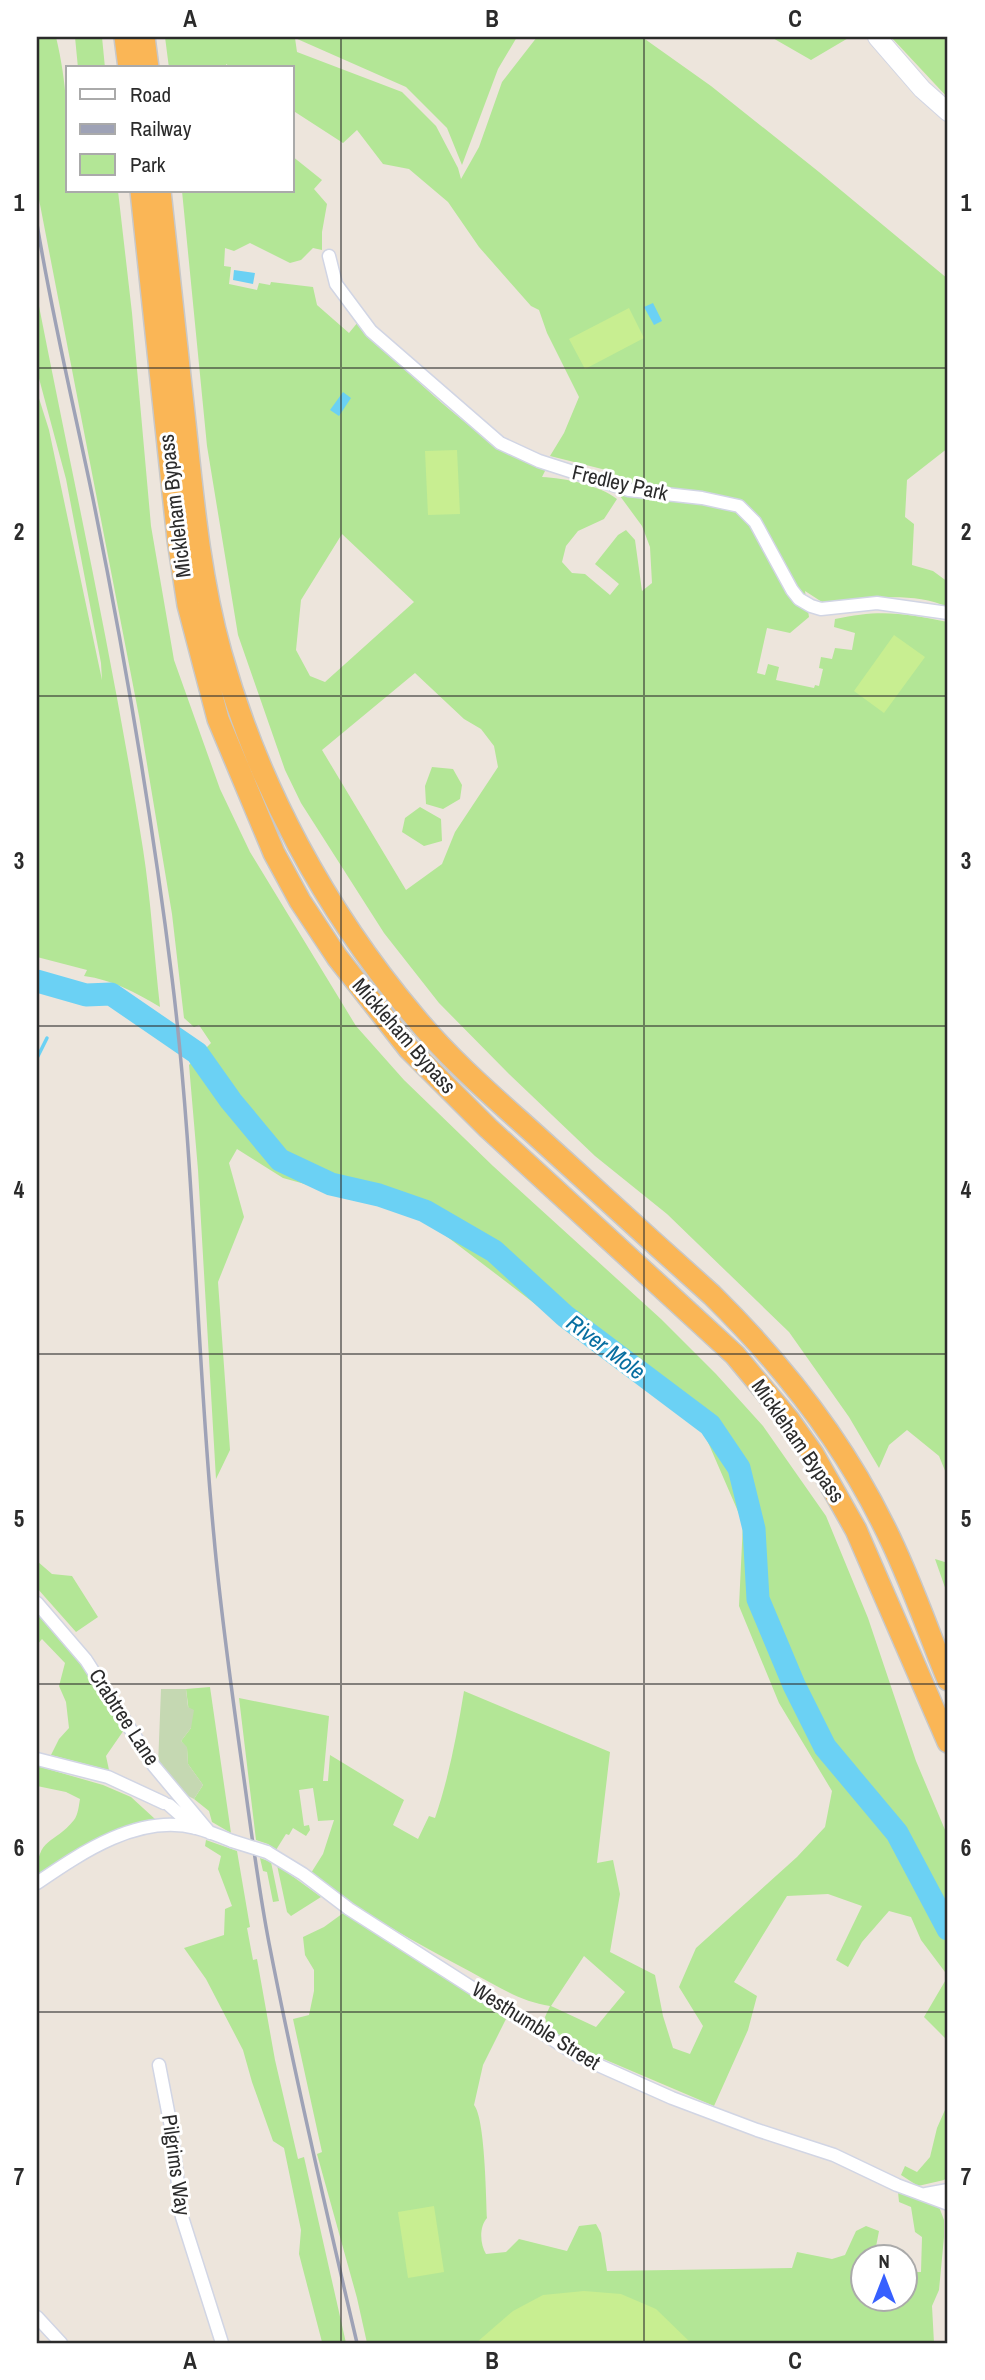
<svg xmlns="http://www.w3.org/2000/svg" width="985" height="2380" viewBox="0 0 985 2380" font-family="'Archivo Narrow',sans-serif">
<rect width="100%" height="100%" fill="#ede5dc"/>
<path fill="#b3e696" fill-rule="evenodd" d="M 37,37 L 56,37 C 69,91 68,136 68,191 L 118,191 L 132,313 L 151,526 L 174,660 L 220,789 L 250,852 L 356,1026 L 404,1080 L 493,1166 L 661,1319 L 716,1374 L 763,1426 L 826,1516 L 868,1618 L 916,1761 L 948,1837 L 948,2041 L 924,2017 L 948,1976 L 921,1940 L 911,1917 L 889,1911 L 862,1942 L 848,1967 L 836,1960 L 862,1906 L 828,1894 L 787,1896 L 734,1982 L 757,1996 L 748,2030 L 714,2106 L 599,2057 L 547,2028 L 545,2017 L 550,2006 C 521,2002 497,1986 471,1972 C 416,1943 360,1912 311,1873 L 323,1854 L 334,1820 L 318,1821 L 313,1788 L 299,1790 L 304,1826 L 309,1825 L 310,1830 L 306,1836 L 293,1828 L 289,1835 L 286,1834 L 276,1850 L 268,1844 L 256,1840 L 239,1698 L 329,1716 L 323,1781 L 328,1781 L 330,1755 L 404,1800 L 393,1825 L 418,1839 L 429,1816 L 435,1818 C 449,1777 457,1734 464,1691 L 610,1752 L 597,1863 L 613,1860 L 620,1894 L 610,1952 L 655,1975 L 663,2016 L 673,2048 L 690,2054 L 703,2026 L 679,1987 L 696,1948 L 797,1857 L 825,1827 L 832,1791 L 779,1703 L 739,1606 L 743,1523 L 704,1433 L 420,1216 L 283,1178 L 237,1149 L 229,1163 L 244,1217 L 218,1282 L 230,1450 L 216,1479 L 198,1170 L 189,1065 L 211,1043 L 199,1025 L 194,1027 L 184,1018 L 172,914 L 139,716 L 37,189 ZM 584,1956 L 625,1992 L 596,2027 L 551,2006 Z
M 75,37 L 102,37 L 105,68 L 78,68 Z
M 165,37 L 517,37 L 498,69 L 462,165 L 447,128 L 406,87 L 295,38 L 297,52 L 402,92 L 436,126 L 458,168 L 461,179 L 479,147 L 502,82 L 537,37 L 642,37 L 711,86 L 819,172 L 948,279 L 948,448 L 907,480 L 905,517 L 914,524 L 912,565 L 933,571 L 948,582 L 948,607 C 909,590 863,600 822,602 L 805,591 L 809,617 L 790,633 L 767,628 L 757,673 L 765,675 L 768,664 L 779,667 L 776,680 L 814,688 L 815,685 L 819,686 L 823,669 L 819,668 L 821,657 L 832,659 L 835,648 L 852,650 L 855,633 L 834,627 L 835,619 C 879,609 905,613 948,622 L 948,1478 L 939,1456 L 907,1430 L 889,1445 L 879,1468 L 849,1417 L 789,1332 L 667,1214 L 595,1156 L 509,1074 L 439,1003 L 384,933 L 301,803 L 285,770 L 238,635 L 207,446 L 182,191 L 292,191 L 292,156 L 322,180 L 314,189 L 327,204 L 322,232 L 322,250 L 313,248 L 301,260 L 290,263 L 250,243 L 234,251 L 225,248 L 224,266 L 231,267 L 229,284 L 257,290 L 259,283 L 270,285 L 271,282 L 313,287 L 317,305 L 349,333 L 358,322 L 363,330 C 415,377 479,447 546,469 L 542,477 C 565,478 599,485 617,499 L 604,519 L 578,531 L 566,546 L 562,562 L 572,573 L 585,574 L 610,595 L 619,584 L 595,564 L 618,535 L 626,530 L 635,540 L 642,591 L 652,583 L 650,547 L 642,526 L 620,496 L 614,472 L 550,456 L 564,433 L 579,397 L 547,333 L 539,310 L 531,306 L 479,247 L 448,202 L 409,169 L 383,164 L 357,130 L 343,143 L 292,110 L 292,68 L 232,68 L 226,64 L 226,68 L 169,68 ZM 342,534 L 414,602 L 325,682 L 310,676 L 296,650 L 301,600 ZM 415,673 L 464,719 L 481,729 L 494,746 L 498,767 L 455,832 L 442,864 L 406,890 L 322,750 Z
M 771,37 L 850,37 L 811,60 Z
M 891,37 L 948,37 L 948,98 Z
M 37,296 C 73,480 114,663 143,849 C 151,901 154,954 160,1007 C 135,992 113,980 84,976 L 87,970 L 37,957 L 37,392 L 49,430 L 102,680 L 101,663 L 66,479 L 37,371 Z
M 432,767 L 453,769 L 462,785 L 460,799 L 443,809 L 426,804 L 425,786 Z
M 420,807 L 441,819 L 442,841 L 424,846 L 402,832 L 405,818 Z
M 935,1559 L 948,1563 L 948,1596 Z
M 37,1561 L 52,1574 L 72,1576 L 98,1617 L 76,1632 L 37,1588 Z
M 37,1611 L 84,1667 L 126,1727 L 106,1756 L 109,1770 L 51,1755 L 59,1739 L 69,1728 L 66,1702 L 59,1686 L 65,1663 L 42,1639 L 37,1645 Z
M 210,1687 L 231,1833 L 212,1822 L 209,1811 L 194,1799 L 203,1785 L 188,1764 L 187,1748 L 181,1741 L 191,1728 L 186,1689 Z
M 37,1766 L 103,1785 L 131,1797 L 155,1819 L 154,1823 L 37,1876 C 37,1836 54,1845 74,1820 C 78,1815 79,1805 80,1799 L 66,1792 L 37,1786 Z
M 206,1840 L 237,1851 L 250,1927 L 247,1928 L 253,1960 L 257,1959 L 275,2060 L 298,2159 L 304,2157 L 346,2343 L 322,2342 L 299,2254 L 301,2230 L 284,2148 L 273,2141 L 252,2082 L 243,2050 L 206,1979 L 184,1948 L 224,1935 L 225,1909 L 232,1906 L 218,1869 L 221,1856 L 205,1846 Z
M 260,1858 L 271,1862 L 279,1901 L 273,1902 L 267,1872 L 263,1871 Z
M 277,1865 L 321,1897 L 291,1916 L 287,1912 Z
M 346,1911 L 441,1972 L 506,2019 L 483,2065 L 474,2105 C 485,2118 486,2196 487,2218 C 479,2227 480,2244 486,2254 L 506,2252 L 519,2239 L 567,2251 L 579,2226 L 596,2224 L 601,2233 L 607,2271 L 792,2268 L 797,2252 L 832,2259 L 845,2255 L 856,2231 L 866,2226 L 879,2231 L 874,2257 L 862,2258 L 860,2281 L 862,2282 L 862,2300 L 904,2300 L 904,2278 L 908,2272 L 921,2272 L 922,2237 L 915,2232 L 911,2207 L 899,2202 L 898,2192 L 938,2204 L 944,2220 L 944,2237 L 939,2290 L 932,2306 L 934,2343 L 367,2343 L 357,2298 L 317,2154 L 322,2152 L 293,2019 L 309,2015 L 314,1991 L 314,1970 L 305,1955 L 303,1937 L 324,1927 Z
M 948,2103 L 948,2176 L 944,2180 L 918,2186 L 901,2175 L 905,2166 L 917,2172 L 930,2157 L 937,2128 Z"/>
<path fill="#c5d8b2" d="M 161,1689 L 186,1689 L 188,1707 L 194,1710 L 191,1728 L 181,1741 L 187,1747 L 188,1764 L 203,1785 L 194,1799 L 186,1795 L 158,1766 Z"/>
<path fill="#c8ee91" d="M 629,308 L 644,338 L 585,369 L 569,339 Z
M 457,450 L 460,514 L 428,515 L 425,451 Z
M 894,635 L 925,657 L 884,713 L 854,691 Z
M 434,2206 L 444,2272 L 408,2278 L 398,2212 Z
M 584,2291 L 621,2294 L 656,2309 L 691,2343 L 476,2343 L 513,2311 L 543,2295 Z"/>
<path fill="#6bd1f4" d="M 234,270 L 255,273 L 253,284 L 233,280 Z
M 653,303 L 662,321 L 654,325 L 644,307 Z
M 343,392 L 351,398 L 339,416 L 330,410 Z"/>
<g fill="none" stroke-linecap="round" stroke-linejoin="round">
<path stroke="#6bd1f4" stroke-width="3.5" d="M 37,1058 L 47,1038"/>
<path stroke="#6bd1f4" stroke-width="23" d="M 37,981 L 86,995 L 111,994 L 197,1053 L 231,1101 L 280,1160 L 331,1184 L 379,1195 L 425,1211 L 494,1251 L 565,1316 L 710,1425 L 739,1468 L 754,1529 L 758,1599 L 794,1685 L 825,1747 L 897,1833 L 948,1929"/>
<g stroke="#d1d5e4" stroke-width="15">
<path id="minor" d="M 329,256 L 336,284 L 371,331 L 500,443 L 539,461 L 629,490 L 702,498 L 739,506 L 755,522 L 792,590 L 799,599 L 811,606 L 821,609 L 877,603 L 948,613
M 37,1603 L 86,1660 L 154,1766 L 210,1833
M 37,1759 L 108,1777 L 164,1803
M 169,1805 L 195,1828
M 267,1852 L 303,1874 L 349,1909 L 580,2057 L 672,2098 L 757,2130 L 834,2155 L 897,2185 L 948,2204
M 37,1883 C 81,1853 139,1813 196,1828 C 208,1831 220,1836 232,1841
M 159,2065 L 171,2127 L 182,2217 L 222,2343
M 926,2194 L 948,2190
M 37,2317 L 61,2343"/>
</g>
<g stroke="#d1d5e4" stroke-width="20">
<path id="secondary" d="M 877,37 L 922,89 L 948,112"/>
</g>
<g stroke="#c8c8c8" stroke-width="24">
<path id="trunk" d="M 125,37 L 129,68
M 144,37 L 148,68
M 141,191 L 178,540 L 188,605 L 218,719 L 274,853 L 300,901 L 337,957 L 409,1049 L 488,1128 L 735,1355 L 789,1420 L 813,1454 L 856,1530 L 948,1742
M 160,191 C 168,268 176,345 185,423 C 193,500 200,578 221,653 C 258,786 325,910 414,1016 C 451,1061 496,1099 539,1138 C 597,1191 654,1243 712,1295 C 781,1363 841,1438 884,1526 C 909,1575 927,1629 948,1680"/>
</g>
<use href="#minor" stroke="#fff" stroke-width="12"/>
<use href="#secondary" stroke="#fff" stroke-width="18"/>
<use href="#trunk" stroke="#fab656" stroke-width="21"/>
<path stroke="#9ea2b6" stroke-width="3.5" d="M 37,224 C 52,316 74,407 93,499 C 125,657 152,817 172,978 C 195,1163 196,1351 214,1537 C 221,1616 232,1694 243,1772 C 251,1829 258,1886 269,1943 C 295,2077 326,2211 357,2343"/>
<g stroke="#d1d5e4" stroke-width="15" stroke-linecap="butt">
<path id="minor-bridge" d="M 232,1841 L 267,1852"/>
</g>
<use href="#minor-bridge" stroke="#fff" stroke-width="12"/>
</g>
<path fill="none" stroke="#2b2b2b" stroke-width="2" stroke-opacity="0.55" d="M 341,37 L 341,2343M 644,37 L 644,2343M 37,368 L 948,368M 37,696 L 948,696M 37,1026 L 948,1026M 37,1354 L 948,1354M 37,1684 L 948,1684M 37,2012 L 948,2012"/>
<g text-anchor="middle" stroke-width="6" stroke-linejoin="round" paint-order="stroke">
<g font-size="21" fill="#2b2b2b" stroke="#fff">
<text transform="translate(620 483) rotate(13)" y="7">Fredley Park</text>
<text transform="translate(175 506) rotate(-97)" y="7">Mickleham Bypass</text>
<text transform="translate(404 1036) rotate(49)" y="7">Mickleham Bypass</text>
<text transform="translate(798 1441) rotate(55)" y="7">Mickleham Bypass</text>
<text transform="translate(124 1717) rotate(57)" y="7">Crabtree Lane</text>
<text transform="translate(536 2026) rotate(32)" y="7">Westhumble Street</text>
<text transform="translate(176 2165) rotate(82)" y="7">Pilgrims Way</text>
</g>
<g font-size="23" font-style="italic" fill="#086fa1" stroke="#fff">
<text transform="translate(606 1347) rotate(37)" y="8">River Mole</text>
</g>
</g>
<rect width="985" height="2380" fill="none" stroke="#ffffff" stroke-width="77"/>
<rect x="66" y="66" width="228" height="126" fill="#ffffff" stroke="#aaaaaa" stroke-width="2"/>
<rect x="80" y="89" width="35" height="10" fill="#ffffff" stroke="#aaaaaa" stroke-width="2"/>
<text x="130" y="102" font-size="21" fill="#2b2b2b">Road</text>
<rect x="80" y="124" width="35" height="10" fill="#9ea2b6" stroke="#aaaaaa" stroke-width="2"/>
<text x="130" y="136" font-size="21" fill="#2b2b2b">Railway</text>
<rect x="80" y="154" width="35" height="21" fill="#b3e696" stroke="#aaaaaa" stroke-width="2"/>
<text x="130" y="172" font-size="21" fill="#2b2b2b">Park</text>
<g transform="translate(884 2278)"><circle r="33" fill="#ffffff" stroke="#aaaaaa" stroke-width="2"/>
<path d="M0-5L12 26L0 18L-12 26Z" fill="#3760ff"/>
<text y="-10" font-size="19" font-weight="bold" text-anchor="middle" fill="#2b2b2b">N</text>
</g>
<rect x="38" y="38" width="908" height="2304" fill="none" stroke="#2b2b2b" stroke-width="2.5"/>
<g font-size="23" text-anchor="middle" font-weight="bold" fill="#2b2b2b">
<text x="190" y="27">A</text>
<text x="492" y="27">B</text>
<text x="795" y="27">C</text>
<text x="19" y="211">1</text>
<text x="966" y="211">1</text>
<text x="19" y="540">2</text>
<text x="966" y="540">2</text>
<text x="19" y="869">3</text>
<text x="966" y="869">3</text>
<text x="19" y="1198">4</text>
<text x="966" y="1198">4</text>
<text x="19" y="1527">5</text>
<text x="966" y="1527">5</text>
<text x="19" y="1856">6</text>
<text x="966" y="1856">6</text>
<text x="19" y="2185">7</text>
<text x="966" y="2185">7</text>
<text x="190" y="2369">A</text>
<text x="492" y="2369">B</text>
<text x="795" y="2369">C</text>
</g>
</svg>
